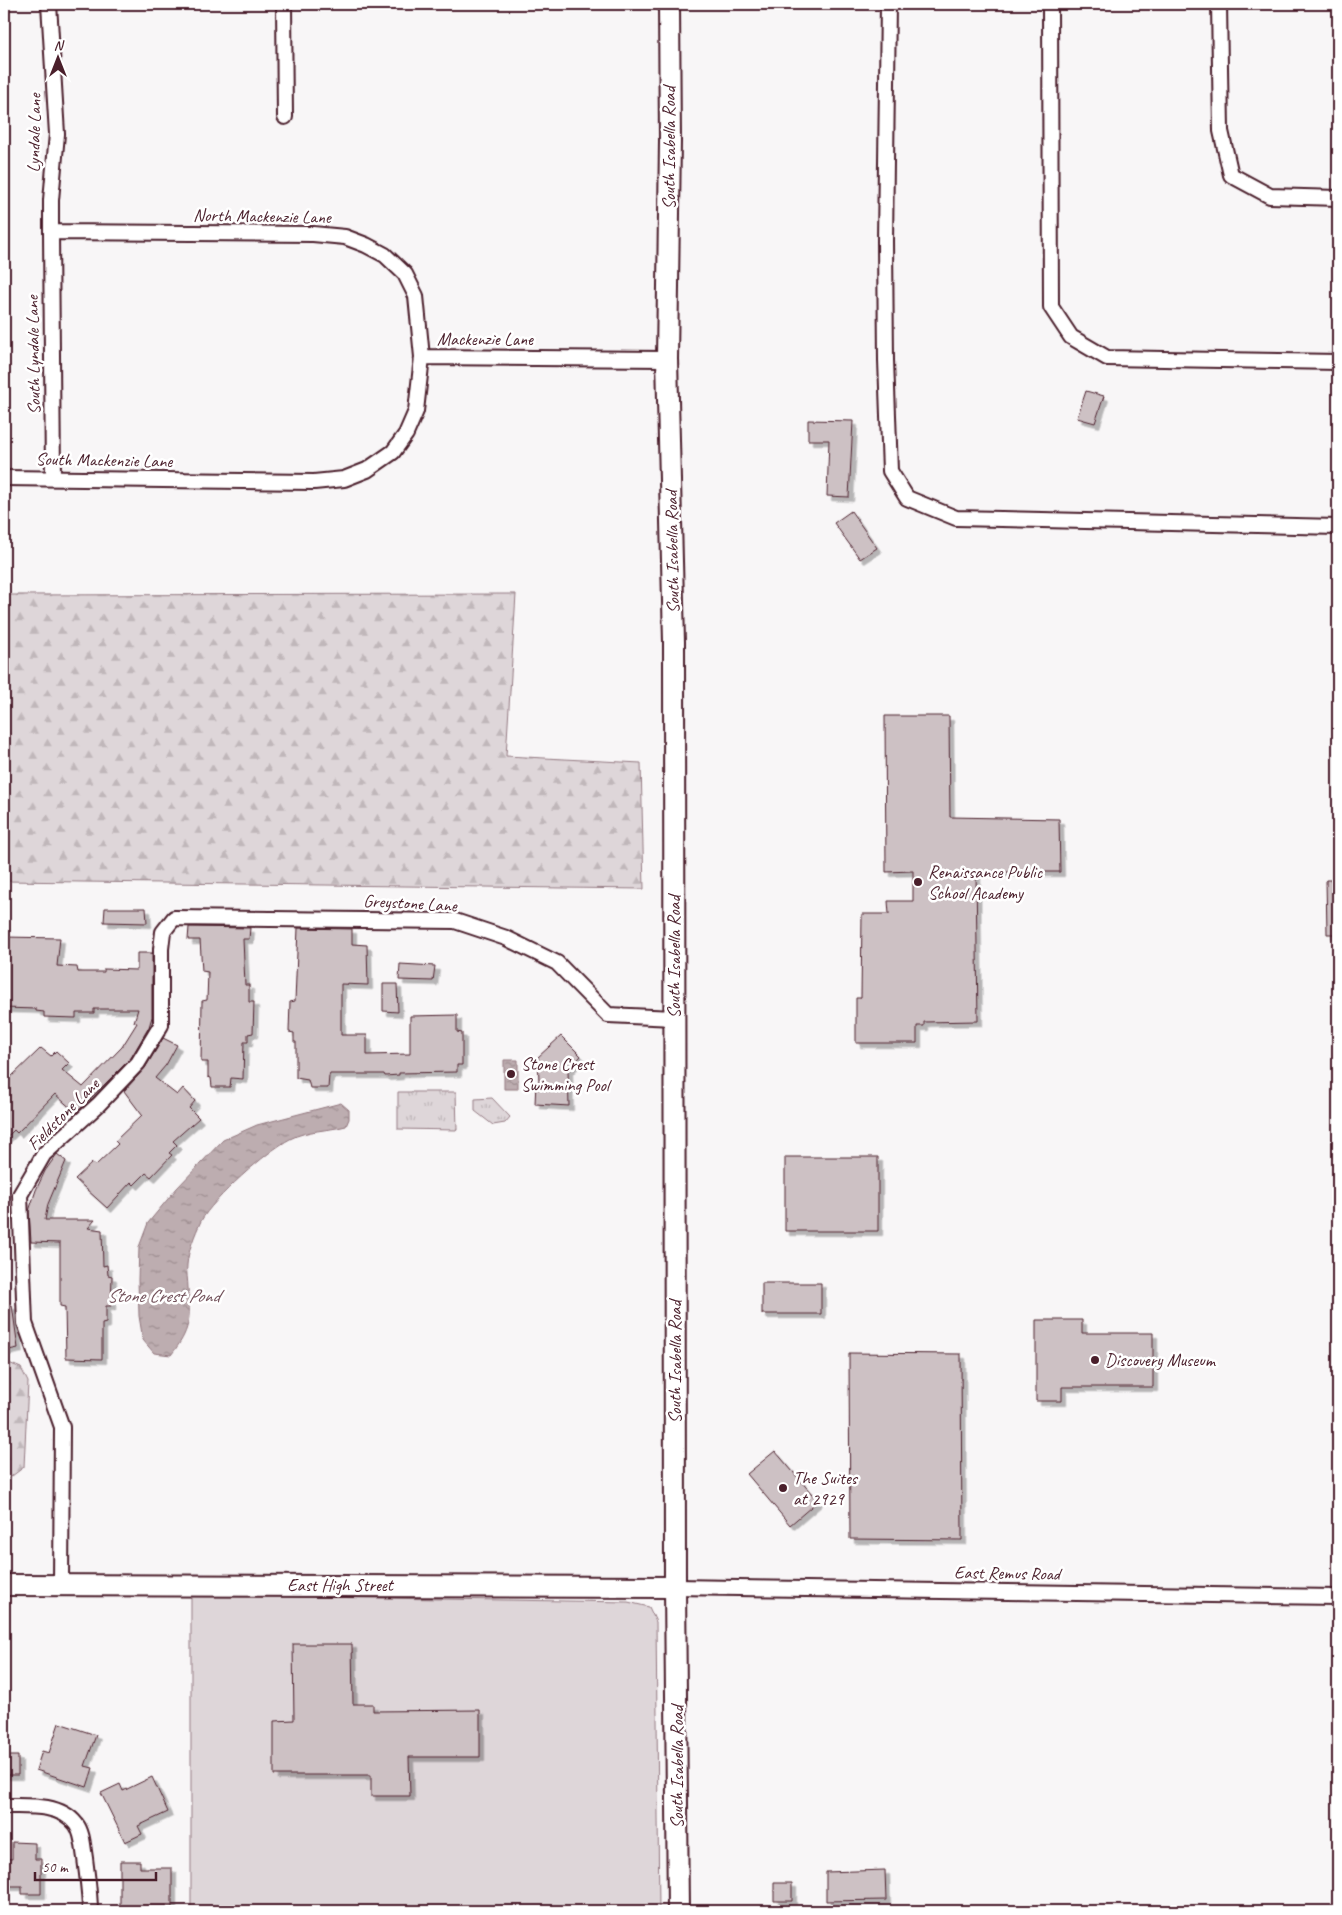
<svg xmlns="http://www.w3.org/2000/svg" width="1342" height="1915" viewBox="0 0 1342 1915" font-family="Caveat,sans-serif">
<defs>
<pattern id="forest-firs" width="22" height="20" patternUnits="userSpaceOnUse" patternTransform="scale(1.25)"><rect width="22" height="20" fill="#ded6d9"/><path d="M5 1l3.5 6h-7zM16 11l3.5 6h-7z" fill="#c0b7ba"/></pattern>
<pattern id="park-tufts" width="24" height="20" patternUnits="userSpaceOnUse" patternTransform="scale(1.25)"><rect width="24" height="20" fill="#ded6d9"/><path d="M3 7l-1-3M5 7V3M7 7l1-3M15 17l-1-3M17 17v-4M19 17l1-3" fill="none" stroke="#c0b7ba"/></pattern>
<pattern id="water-ripples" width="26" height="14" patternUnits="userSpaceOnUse" patternTransform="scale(1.25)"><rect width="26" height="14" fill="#bdadb0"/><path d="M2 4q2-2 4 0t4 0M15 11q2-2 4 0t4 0" fill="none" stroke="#9c8c8f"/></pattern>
<filter id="shadow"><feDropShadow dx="4.5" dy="4.5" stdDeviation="0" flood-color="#0004"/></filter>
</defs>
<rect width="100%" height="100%" fill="#f8f6f7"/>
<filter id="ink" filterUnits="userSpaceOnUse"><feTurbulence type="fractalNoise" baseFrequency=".02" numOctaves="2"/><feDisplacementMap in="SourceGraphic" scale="10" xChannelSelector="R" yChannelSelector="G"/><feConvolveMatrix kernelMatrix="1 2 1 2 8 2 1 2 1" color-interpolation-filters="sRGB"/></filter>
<g filter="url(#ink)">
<path fill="#ded6d9" stroke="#947a82" d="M 191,1595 L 628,1602 L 649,1607 L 656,1622 L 659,1911 L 191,1911 Z"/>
<path fill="url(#forest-firs)" stroke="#947a82" d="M 516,594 L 506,756 L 641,763 L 644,889 L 4,881 L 4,595 Z
M 4,1361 L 21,1368 L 28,1382 L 24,1467 L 8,1479 L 4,1500 Z"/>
<path fill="url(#park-tufts)" stroke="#947a82" d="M 398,1092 L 456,1092 L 457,1130 L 398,1129 Z
M 492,1098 L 510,1117 L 505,1123 L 493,1125 L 475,1111 L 475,1099 Z"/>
<path fill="url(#water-ripples)" stroke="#8f747b" d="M 504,1060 L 518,1060 L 518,1089 L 504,1089 Z
M 341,1103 L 349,1110 L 349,1119 L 346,1126 C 327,1131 307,1130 290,1139 C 267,1151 213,1199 201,1221 C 195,1234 188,1251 187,1265 C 186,1272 188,1281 188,1288 C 191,1319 190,1331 171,1355 L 154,1353 L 143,1340 L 139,1316 L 138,1280 L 139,1247 L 148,1223 L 177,1188 L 223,1140 L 257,1125 Z"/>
<path fill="#cdc1c4" stroke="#4a1f2b" filter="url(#shadow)" d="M 1086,391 L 1104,396 L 1095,423 L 1077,418 Z
M 808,420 L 853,421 L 849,497 L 827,496 L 829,440 L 808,440 Z
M 851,511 L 877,548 L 860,559 L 834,523 Z
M 885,716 L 949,716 L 950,817 L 1059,819 L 1060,872 L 976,872 L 978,1021 L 924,1022 L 924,1026 L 917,1026 L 917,1043 L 856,1043 L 856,998 L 861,998 L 862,914 L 889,914 L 888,901 L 913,901 L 913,871 L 886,872 Z
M 1326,880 L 1338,880 L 1338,934 L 1327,934 Z
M 105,908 L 146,908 L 147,923 L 104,922 Z
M 189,927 L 250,928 L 249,939 L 243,939 L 245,985 L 249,985 L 249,1002 L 254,1002 L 253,1033 L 248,1034 L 248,1042 L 244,1042 L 243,1079 L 231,1078 L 230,1087 L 212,1087 L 211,1078 L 208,1077 L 208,1062 L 201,1062 L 202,1001 L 207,1000 L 208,972 L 202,971 L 200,940 L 188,940 Z
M 298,928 L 352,929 L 352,944 L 367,945 L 368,985 L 341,984 L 341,1035 L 367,1035 L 367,1055 L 410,1054 L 410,1016 L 457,1015 L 457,1032 L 462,1033 L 462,1065 L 457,1065 L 457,1072 L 399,1073 L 399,1075 L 385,1076 L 384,1074 L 330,1074 L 329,1076 L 328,1088 L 310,1088 L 308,1080 L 296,1078 L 296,1042 L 294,1042 L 294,1033 L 289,1032 L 290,1002 L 295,1001 Z
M 4,937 L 60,938 L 57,966 L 77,967 L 78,972 L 104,972 L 104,969 L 137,970 L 137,953 L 152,953 L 152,1017 L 149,1027 L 131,1058 L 76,1113 L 55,1094 L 17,1133 L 14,1130 L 4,1140 L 4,1072 L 10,1078 L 41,1048 L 51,1056 L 56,1051 L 69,1063 L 62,1070 L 83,1087 L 122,1047 L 137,1023 L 134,1022 L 138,1009 L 94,1009 L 94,1013 L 76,1013 L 76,1018 L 44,1017 L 44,1012 L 36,1011 L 36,1009 L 4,1008 Z
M 400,964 L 435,966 L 433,981 L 399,980 Z
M 383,984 L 397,984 L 398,1012 L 383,1011 Z
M 561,1036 L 581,1056 L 568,1070 L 569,1106 L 535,1104 L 536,1082 L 539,1082 L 538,1057 Z
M 163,1038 L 177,1045 L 166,1065 L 155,1078 L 177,1095 L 183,1088 L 195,1101 L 189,1108 L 199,1118 L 173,1141 L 177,1145 L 169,1153 L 172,1155 L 151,1177 L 146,1173 L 134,1185 L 131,1182 L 107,1208 L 75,1179 L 92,1163 L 96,1165 L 118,1144 L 115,1141 L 142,1115 L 124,1091 L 145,1068 Z
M 57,1154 L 66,1161 L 48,1204 L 45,1220 L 95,1220 L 88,1228 L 102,1230 L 103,1266 L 107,1265 L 108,1275 L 112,1276 L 111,1306 L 106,1306 L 106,1323 L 102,1324 L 102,1359 L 66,1358 L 65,1307 L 60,1306 L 60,1243 L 31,1242 L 29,1211 L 36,1190 L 45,1171 Z
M 785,1157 L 878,1157 L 878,1231 L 785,1231 Z
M 762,1283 L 821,1283 L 821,1314 L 762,1314 Z
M 4,1305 L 12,1305 L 18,1348 L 4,1351 Z
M 1036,1320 L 1082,1320 L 1082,1333 L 1153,1333 L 1153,1387 L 1062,1387 L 1062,1401 L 1036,1401 Z
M 849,1353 L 961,1354 L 962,1540 L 850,1539 Z
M 775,1451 L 818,1501 L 790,1525 L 747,1474 Z
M 293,1644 L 352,1644 L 353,1704 L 373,1704 L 373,1711 L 480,1710 L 480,1757 L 409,1757 L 410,1796 L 371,1796 L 371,1775 L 274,1775 L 274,1721 L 294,1720 Z
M 59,1723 L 96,1735 L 85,1766 L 93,1768 L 87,1787 L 36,1770 L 42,1751 L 49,1753 Z
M 4,1756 L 18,1756 L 18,1775 L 4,1775 Z
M 152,1777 L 168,1812 L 138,1826 L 142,1834 L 125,1842 L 101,1793 L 120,1784 L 123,1791 Z
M 12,1842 L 35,1843 L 35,1859 L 41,1859 L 41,1894 L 22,1894 L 22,1886 L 4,1886 L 4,1858 L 12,1859 Z
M 120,1861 L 140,1861 L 140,1868 L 172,1868 L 172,1907 L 139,1907 L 138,1911 L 120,1911 Z
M 885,1870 L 886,1900 L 826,1901 L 826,1872 Z
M 774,1883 L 792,1883 L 792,1901 L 774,1901 Z"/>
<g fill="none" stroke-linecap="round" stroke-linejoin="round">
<g stroke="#4a1f2b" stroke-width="18">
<path id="street" d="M 49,4 L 57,134 L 51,200 L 51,232 L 53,478
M 284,4 L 285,117
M 888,4 L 885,241 L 886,360 L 890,471 L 907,498 L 956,518 L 1338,527
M 1050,4 L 1051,307 L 1071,337 L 1107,358 L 1338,362
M 1219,4 L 1221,131 L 1231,175 L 1270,196 L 1338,198
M 422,357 L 667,359
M 4,478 L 314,482 L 344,479 L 367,470 L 393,452 L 406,434 L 416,411 L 422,357 L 416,296 L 405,274 L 385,255 L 366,245 L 345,237 L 313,234 L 51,232
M 61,1585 L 62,1427 L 25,1323 L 20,1195 L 44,1154 L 98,1105 L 138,1063 L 161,1025 L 161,949 L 163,932 L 174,918 L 455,921 L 506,938 L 557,963 L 608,1015 L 674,1018
M 675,1587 L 1338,1597
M 4,1806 C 27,1806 60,1803 76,1824 C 83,1833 83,1847 85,1858 C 87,1876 90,1893 90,1911"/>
</g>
<g stroke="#4a1f2b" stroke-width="24">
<path id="secondary" d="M 669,4 L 670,141 L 667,359 L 674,642 L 675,1587 L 678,1911
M 4,1585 L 675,1587"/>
</g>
<use href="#street" stroke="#fff" stroke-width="14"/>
<use href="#secondary" stroke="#fff" stroke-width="20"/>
</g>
</g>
<g fill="#4a1f2b" stroke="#fff" stroke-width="2">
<circle cx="918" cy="882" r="5"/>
<circle cx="511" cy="1074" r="5"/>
<circle cx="1095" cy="1360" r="5"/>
<circle cx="783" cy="1488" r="5"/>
</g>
<g text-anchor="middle" stroke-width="5" stroke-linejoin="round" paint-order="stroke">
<g font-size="18" fill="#4a1f2b" stroke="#fff">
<text transform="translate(34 133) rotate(-89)" y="6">Lyndale Lane</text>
<text transform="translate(669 148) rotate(-90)" y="6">South Isabella Road</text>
<text transform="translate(262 216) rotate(1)" y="6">North Mackenzie Lane</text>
<text x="485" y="345">Mackenzie Lane</text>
<text transform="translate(33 355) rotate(-91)" y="6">South Lyndale Lane</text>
<text transform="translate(104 460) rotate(1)" y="6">South Mackenzie Lane</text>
<text transform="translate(672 552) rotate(-91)" y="6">South Isabella Road</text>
<text transform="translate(410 903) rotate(3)" y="6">Greystone Lane</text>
<text transform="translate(674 957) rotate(-90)" y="6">South Isabella Road</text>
<text transform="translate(63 1114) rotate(-45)" y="6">Fieldstone Lane</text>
<text transform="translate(675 1362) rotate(-90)" y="6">South Isabella Road</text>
<text transform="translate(1007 1573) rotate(1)" y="6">East Remus Road</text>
<text x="340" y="1591">East High Street</text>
<text transform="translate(677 1767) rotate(-90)" y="6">South Isabella Road</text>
</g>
<g font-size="18" fill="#4a1f2b" stroke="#fff" text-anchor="start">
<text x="928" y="878">Renaissance Public<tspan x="928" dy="21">School Academy</tspan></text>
<text x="521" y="1070">Stone Crest<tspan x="521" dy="21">Swimming Pool</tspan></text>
<text x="1105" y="1366">Discovery Museum</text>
<text x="793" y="1484">The Suites<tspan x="793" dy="21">at 2929</tspan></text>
</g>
<g font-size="19" font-style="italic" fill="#72515a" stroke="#fff">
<text x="163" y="1302">Stone Crest Pond</text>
</g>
</g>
<rect width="1342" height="1915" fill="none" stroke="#fff" stroke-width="20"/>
<rect x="10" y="10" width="1322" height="1895" fill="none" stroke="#4a1f2b" stroke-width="2" filter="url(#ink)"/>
<g transform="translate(58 58)" stroke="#ffffff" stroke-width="4" paint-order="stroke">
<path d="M0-4L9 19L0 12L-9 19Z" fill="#4a1f2b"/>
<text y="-8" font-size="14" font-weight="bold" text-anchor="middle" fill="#4a1f2b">N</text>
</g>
<path d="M35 1872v8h121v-8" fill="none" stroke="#4a1f2b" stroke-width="2.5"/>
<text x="42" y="1872" font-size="15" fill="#4a1f2b" stroke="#ffffff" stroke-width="4" paint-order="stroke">50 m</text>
</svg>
